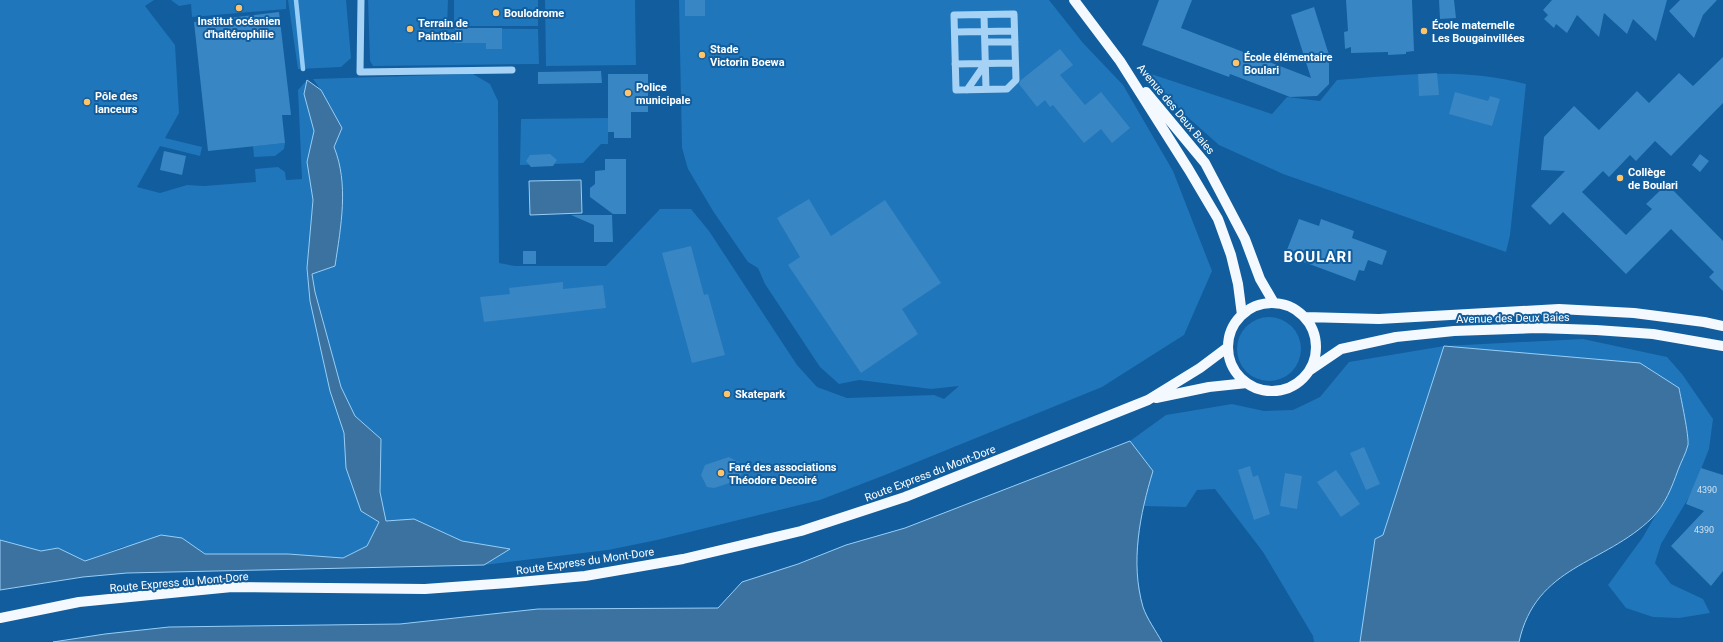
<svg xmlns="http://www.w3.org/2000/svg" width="1723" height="642" viewBox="0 0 1723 642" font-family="Roboto,sans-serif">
<rect width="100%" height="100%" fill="#115d9d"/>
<path fill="#1f76ba" d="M 0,0 L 154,0 L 145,6 L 175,45 L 179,113 L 165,138 L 202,147 L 200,156 L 160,146 L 137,187 L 160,193 L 187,185 L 204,186 L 256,182 L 255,169 L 278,167 L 285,172 L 286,180 L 302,179 L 298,90 L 307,80 L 305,97 L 314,131 L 307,162 L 313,200 L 307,268 L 308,275 L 335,266 C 340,229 348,182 334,147 L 342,128 L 321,90 L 313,79 L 473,74 L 490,84 L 498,101 L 499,263 L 515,266 L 606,266 L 660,209 L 691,209 L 709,231 L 797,365 L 817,387 L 847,398 L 934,395 L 944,399 L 959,386 L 931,389 L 859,380 L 839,384 L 820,367 L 765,284 L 758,268 L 748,262 L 713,211 L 688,169 L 682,148 L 679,0 L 1049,0 L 1083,43 L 1123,85 L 1173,171 L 1212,271 L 1184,335 L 1102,387 L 885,475 L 820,500 L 657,540 L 608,550 L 484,565 L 509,549 L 462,541 L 414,519 L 379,522 L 367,546 L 343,558 L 288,554 L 205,554 L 182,538 L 122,547 L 85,561 L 58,548 L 41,551 L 0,540 Z
M 171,0 L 286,0 L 286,9 L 192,17 L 191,4 L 179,6 Z
M 288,0 L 346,0 L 351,58 L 341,67 L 298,69 Z
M 368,0 L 448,0 L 447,28 L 538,29 L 539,64 L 373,66 L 370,61 Z
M 454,0 L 538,0 L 538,26 L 454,26 Z
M 545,0 L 635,0 L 636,65 L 546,66 Z
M 1145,72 L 1272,114 L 1287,97 L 1320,101 L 1337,80 C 1400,75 1464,67 1526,84 L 1510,235 L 1506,252 L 1283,174 L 1219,145 L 1183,113 Z
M 608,118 L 608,144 L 601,144 L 583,163 L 520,165 L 521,119 Z
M 285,143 L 284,149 L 275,156 L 254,157 L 253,146 Z
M1237 349a32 32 0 1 1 64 0a32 32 0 1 1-64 0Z
M 1583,339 L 1667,357 L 1682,374 L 1713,419 L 1709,449 L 1692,492 L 1661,544 L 1655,563 L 1671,584 L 1703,599 L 1710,613 L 1679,618 L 1653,617 L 1626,608 L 1608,585 L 1643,537 L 1670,490 L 1382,536 L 1375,539 L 1360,642 L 1314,642 L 1313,636 L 1263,552 L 1215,489 L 1197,490 L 1186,507 L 1142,506 L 1136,568 L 1143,608 L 1162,642 L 538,609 L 718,608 L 742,582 L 798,564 L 846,545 L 905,528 L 1130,441 L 1166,415 L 1232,404 L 1264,411 L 1293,410 L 1320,397 L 1349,362 L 1444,346 Z"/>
<path fill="#3c729f" stroke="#97cef8" d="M 307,80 L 321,90 L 342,128 L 334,147 C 349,184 341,226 335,266 L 312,274 L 315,292 L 341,387 L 355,416 L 381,439 L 380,492 L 386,521 L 414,519 L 462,541 L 510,549 L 484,565 L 127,573 L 83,577 L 0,590 L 0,540 L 41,551 L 58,548 L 85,561 L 161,535 L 182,538 L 205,554 L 288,554 L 343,558 L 367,546 L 379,522 L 361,511 L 346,468 L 344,433 L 330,391 L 310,301 L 307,268 L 313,200 L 307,162 L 314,131 L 304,94 Z
M 581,180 L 582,213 L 530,215 L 529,181 Z
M 1444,346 L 1640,363 L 1679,388 C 1681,399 1689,435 1688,445 C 1686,453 1681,462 1678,470 C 1672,487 1665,505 1652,518 C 1604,565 1536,565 1519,642 L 1360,642 L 1375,539 L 1383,535 Z
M 1130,441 L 1153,471 C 1140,514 1130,562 1143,607 C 1147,619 1156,631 1162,642 L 53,642 L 105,634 L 169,627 L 400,624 L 538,609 L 718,608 L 742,582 L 798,564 L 846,545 L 905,528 Z"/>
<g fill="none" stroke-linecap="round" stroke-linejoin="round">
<path stroke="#97cef8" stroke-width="4.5" d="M 296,0 L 303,69"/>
</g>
<path fill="#3986c4" d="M 685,0 L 705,0 L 705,16 L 685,16 Z
M 1159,0 L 1192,0 L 1181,28 L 1311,78 L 1291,15 L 1314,7 L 1329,55 L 1329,84 L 1317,96 L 1290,97 L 1230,74 L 1229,77 L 1142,45 Z
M 1346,0 L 1412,0 L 1414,51 L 1406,52 L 1406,54 L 1388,55 L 1388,52 L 1351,53 L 1351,47 L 1345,49 L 1344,32 L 1348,31 Z
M 1439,0 L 1454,0 L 1456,18 L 1440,19 Z
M 1552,0 L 1667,0 L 1656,41 L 1633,19 L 1627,34 L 1604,13 L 1599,37 L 1577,15 L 1567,33 L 1556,24 L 1554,28 L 1544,19 L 1548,15 L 1543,10 Z
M 1680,0 L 1717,0 L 1703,15 L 1694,38 L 1669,11 Z
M 279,12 L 291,115 L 282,115 L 285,143 L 208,151 L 194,22 Z
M 455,28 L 502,28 L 502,49 L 486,49 L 486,43 L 455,43 Z
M 1060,49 L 1073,65 L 1060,75 L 1085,105 L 1101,92 L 1130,128 L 1112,143 L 1101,129 L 1084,143 L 1053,105 L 1050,107 L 1045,100 L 1037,107 L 1019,84 L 1021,80 Z
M 1723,57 L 1723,103 L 1671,156 L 1655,141 L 1636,161 L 1630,155 L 1609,177 L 1603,171 L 1582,192 L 1626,235 L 1652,209 L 1646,204 L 1667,184 L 1723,241 L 1723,291 L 1709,277 L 1714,272 L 1671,229 L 1626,274 L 1563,212 L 1550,225 L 1531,206 L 1565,171 L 1541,170 L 1544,137 L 1574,106 L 1599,130 L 1637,91 L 1649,103 L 1679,73 L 1693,86 Z
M 601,71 L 602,83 L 538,84 L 538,72 Z
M 1437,73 L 1439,95 L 1419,96 L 1418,74 Z
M 608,74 L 648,74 L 648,112 L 631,112 L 631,138 L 614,138 L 614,132 L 608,132 Z
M 1455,92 L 1488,101 L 1490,96 L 1500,99 L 1492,126 L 1449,114 Z
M 164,151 L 186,156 L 182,175 L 160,170 Z
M 550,154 L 557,160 L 553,166 L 531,167 L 526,161 L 530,155 Z
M 1700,154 L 1709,161 L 1700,172 L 1692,165 Z
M 605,159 L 626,159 L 626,214 L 613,214 L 590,197 L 590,188 L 595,184 L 595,171 L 605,170 Z
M 809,199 L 831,236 L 885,200 L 941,283 L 902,309 L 918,334 L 861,373 L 788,265 L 800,257 L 777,218 Z
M 571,215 L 612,215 L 613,242 L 594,242 L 594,225 Z
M 1299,219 L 1319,226 L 1321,219 L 1354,231 L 1352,238 L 1387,251 L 1382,265 L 1368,260 L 1364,271 L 1359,270 L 1355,281 L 1285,255 Z
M 691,246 L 704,295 L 708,294 L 725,355 L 692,363 L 662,253 Z
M 523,251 L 536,251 L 536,264 L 523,264 Z
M 563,282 L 563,289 L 603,285 L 606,308 L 484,322 L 480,297 L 510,294 L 509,288 Z
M 1364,447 L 1380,484 L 1366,490 L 1350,453 Z
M 729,457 L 738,462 L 742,472 L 739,480 L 714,488 L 707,487 L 701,475 L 705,465 Z
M 1250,466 L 1253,477 L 1258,475 L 1270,514 L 1254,520 L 1238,470 Z
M 1701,468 L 1723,475 L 1723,571 L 1711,586 L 1671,546 L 1704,511 L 1686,504 Z
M 1336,470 L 1360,504 L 1341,517 L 1317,482 Z
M 1285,473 L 1302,476 L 1297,509 L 1280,506 Z"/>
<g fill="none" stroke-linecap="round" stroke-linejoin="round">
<path stroke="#a5d2f5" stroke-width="7" d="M 361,0 L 360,72 L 512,70
M 1014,14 L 1016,80 L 1007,89 L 956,90 L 954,15 Z
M 984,15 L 986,89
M 955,32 L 1014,31
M 985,42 L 1015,42
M 955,64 L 1015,63
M 967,90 L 985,64"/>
<path stroke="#f3f9ff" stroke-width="10" d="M 1074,0 L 1120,61 L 1189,170 L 1218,219 L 1231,255 L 1238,284 L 1242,315
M 1146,92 L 1205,163 L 1245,239 L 1260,279 L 1274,303
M1228 347a44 44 0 1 1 88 0a44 44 0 1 1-88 0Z
M 1305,317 L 1379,319 L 1559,309 L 1634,313 L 1704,322 L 1723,326
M 1310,370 L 1341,349 L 1396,337 L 1454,331 L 1538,328 L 1596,330 L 1653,334 L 1723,346
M 1156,398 L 1209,387 L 1247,383
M 0,618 L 79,602 L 232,587 L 425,589 L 508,583 L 585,576 L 683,559 L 801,531 L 905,497 L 1148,400 L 1200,368 L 1228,347"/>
</g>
<g fill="#ffc469" stroke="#115d9d" stroke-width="1.5">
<circle cx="239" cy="8" r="4"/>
<circle cx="496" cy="13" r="4"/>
<circle cx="410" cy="29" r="4"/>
<circle cx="1424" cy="31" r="4"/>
<circle cx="702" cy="55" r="4"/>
<circle cx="1236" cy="63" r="4"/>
<circle cx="628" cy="93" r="4"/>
<circle cx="87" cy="102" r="4"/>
<circle cx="1620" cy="178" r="4"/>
<circle cx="727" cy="394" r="4"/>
<circle cx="721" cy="473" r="4"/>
</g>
<g text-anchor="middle" stroke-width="4" stroke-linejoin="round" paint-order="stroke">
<g font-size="9" fill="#cee1f0">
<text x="1707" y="493">4390</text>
<text x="1704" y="533">4390</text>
</g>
<g font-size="11" font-weight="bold" fill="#fff" stroke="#115d9d" text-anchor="start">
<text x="504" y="17">Boulodrome</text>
<text x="239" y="25" text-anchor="middle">Institut océanien<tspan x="239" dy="13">d'haltérophilie</tspan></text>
<text x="418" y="27">Terrain de<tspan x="418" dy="13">Paintball</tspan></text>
<text x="1432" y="29">École maternelle<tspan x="1432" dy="13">Les Bougainvillées</tspan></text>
<text x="710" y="53">Stade<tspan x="710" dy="13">Victorin Boewa</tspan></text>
<text x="1244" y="61">École élémentaire<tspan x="1244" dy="13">Boulari</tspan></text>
<text x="636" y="91">Police<tspan x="636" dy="13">municipale</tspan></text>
<text x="95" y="100">Pôle des<tspan x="95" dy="13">lanceurs</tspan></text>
<text x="1628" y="176">Collège<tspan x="1628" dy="13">de Boulari</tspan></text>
<text x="735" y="398">Skatepark</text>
<text x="729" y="471">Faré des associations<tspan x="729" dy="13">Théodore Decoiré</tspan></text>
</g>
<g font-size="11" fill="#fff" stroke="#115d9d">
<text transform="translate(1176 109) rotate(50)" y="4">Avenue des Deux Baies</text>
<text transform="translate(1513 318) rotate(-1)" y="4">Avenue des Deux Baies</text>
<text transform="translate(930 473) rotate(-21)" y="4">Route Express du Mont-Dore</text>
<text transform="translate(585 561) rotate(-8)" y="4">Route Express du Mont-Dore</text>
<text transform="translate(179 582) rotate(-5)" y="4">Route Express du Mont-Dore</text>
</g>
<g font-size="15" font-weight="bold" letter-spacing="1" fill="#fff" stroke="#115d9d">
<text x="1318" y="262">BOULARI</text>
</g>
</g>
</svg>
